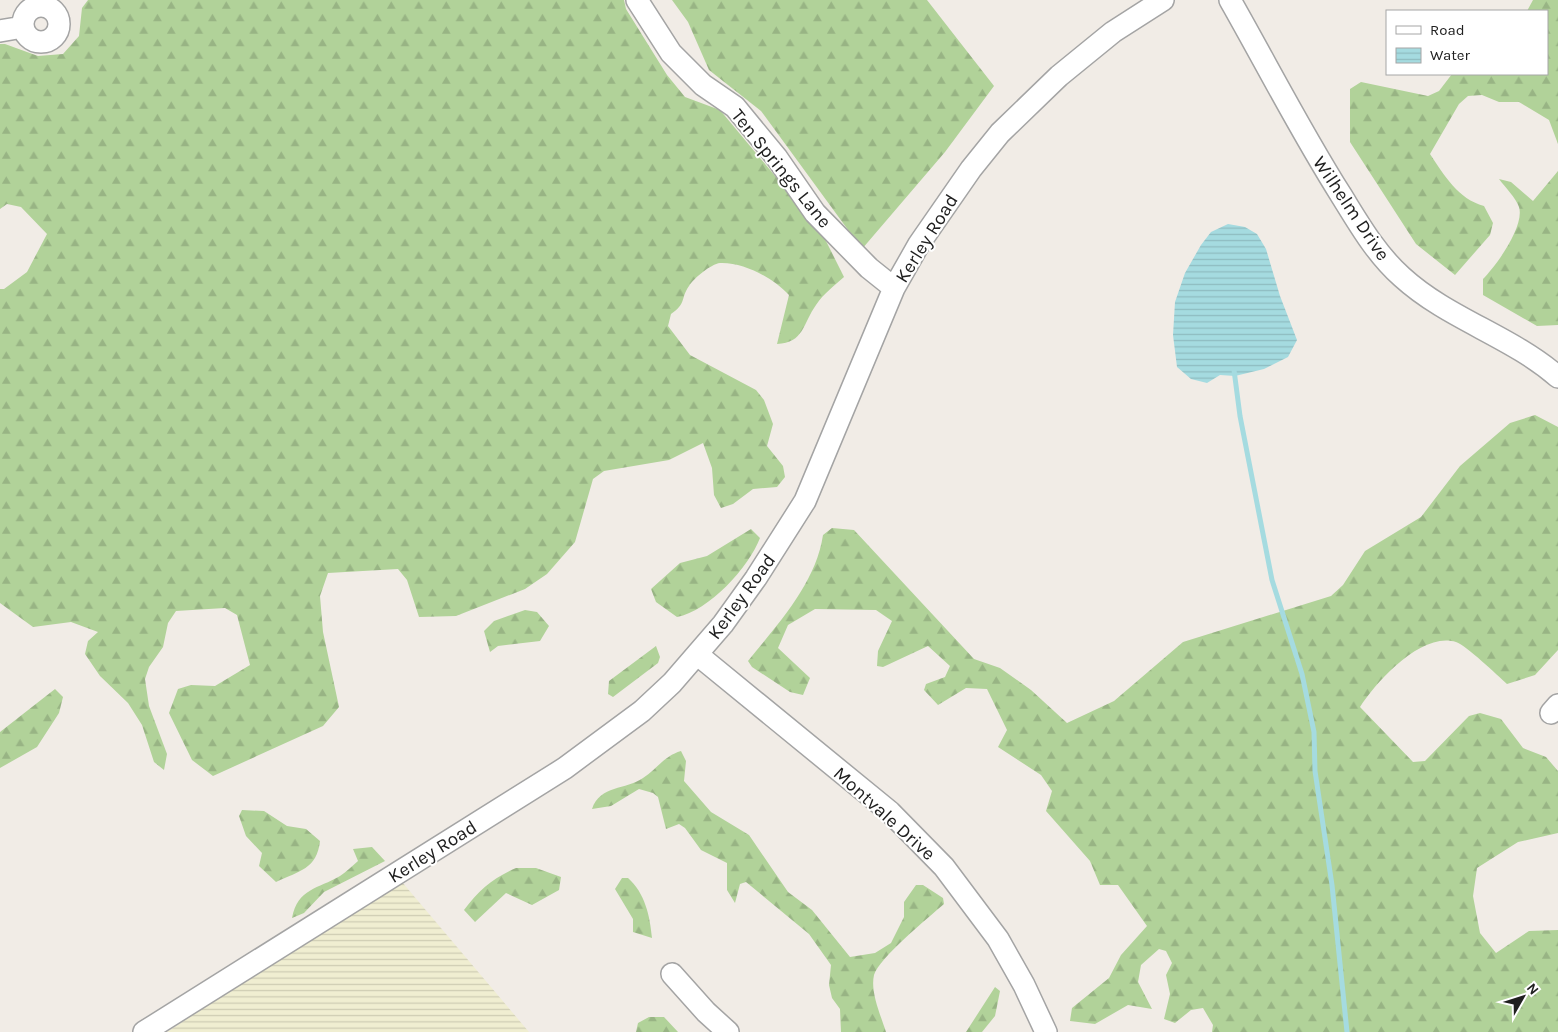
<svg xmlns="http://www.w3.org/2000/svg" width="1558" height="1032" viewBox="0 0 1558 1032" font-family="Karla,sans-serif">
<defs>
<pattern id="farmland-rules" width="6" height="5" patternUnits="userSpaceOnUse" patternTransform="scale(1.25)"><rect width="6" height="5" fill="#f0eed1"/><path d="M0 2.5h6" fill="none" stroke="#ceccb3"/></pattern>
<pattern id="forest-firs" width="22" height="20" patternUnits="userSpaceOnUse" patternTransform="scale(1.25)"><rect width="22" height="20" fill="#b1d299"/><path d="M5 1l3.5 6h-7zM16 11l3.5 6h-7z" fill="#98b484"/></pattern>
<pattern id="water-rules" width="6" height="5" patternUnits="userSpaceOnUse" patternTransform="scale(1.25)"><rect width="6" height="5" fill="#a5dbe0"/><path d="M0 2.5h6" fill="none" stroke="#8ebcc0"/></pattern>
</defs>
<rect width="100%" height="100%" fill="#f1ece6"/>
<path fill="url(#farmland-rules)" d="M 402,882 L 529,1032 L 167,1032 L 274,962 Z"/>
<path fill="url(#forest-firs)" d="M 88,0 L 624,0 L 626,9 L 667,75 L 685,97 L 720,110 L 821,231 L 844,277 C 835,285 823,294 816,305 C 803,323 804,343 777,344 L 789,295 C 773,278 744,262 720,263 C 711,264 694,278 689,286 C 680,299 687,303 671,314 L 668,326 L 690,355 L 756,390 L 764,400 L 773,424 L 767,446 L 783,466 L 785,477 L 777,487 L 753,489 L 733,504 L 721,508 L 714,495 L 712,468 L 703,443 L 669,460 L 604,471 L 593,479 L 575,542 L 547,574 L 525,589 L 456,616 L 419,617 L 407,580 L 398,569 L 328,573 L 320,596 L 323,632 L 339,707 L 323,726 L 213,776 L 192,760 L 169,713 L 178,689 L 191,685 L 215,686 L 250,665 L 237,615 L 225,608 L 176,611 L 168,623 L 163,647 L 149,667 L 145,679 L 149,706 L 167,754 L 164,770 L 154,762 L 142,725 L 128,703 L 100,676 L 85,654 L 88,641 L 98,632 L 71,622 L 33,627 L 0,603 L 0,289 L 4,289 L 27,272 L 47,234 L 21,207 L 7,204 L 0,209 L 0,44 L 5,44 L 38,56 L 63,54 L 79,36 L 82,8 Z
M 672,0 L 927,0 L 994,86 L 945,152 L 862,249 L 761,111 L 709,70 L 688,22 Z
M 1533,0 L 1558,0 L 1558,144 L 1549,120 L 1519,102 L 1499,102 L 1482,95 L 1468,96 L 1459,104 L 1430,154 C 1444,175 1458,199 1484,206 L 1493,223 L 1490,235 L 1455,275 L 1416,244 L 1350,142 L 1350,89 L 1361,82 L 1428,96 L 1439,91 L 1452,74 L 1547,74 L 1547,11 L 1527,11 Z
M 1558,171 L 1558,325 L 1537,326 L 1483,295 L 1483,279 C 1496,266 1525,226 1519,207 C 1516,198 1505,187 1499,179 L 1511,182 L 1533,201 Z
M 1535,415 L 1558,427 L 1558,650 L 1535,675 L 1507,684 C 1497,675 1467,646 1456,642 C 1422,631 1376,682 1360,707 L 1413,762 L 1425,761 L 1469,716 L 1480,713 L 1501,719 L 1523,748 L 1546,757 L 1558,771 L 1558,833 L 1518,842 L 1477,868 L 1473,896 L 1480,933 L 1496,953 L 1529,931 L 1558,930 L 1558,1032 L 1212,1032 L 1213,1025 L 1203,1008 L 1191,1010 L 1175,1023 L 1164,1019 L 1170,994 L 1166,975 L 1172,963 L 1166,951 L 1159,949 L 1141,965 L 1138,982 L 1152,1009 L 1128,1005 L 1095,1024 L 1070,1021 L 1072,1008 L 1109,978 L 1121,955 L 1147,926 L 1118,885 L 1100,885 L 1090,861 L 1046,811 L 1052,791 L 1041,775 L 998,747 L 1007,730 L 987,689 L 966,688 L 938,705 L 924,690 L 926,684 L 945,677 L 950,666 L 928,646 L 883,667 L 877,666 L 878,651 L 892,621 L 876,610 L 815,609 L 788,625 L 778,648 L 810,678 L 803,695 L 790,692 L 752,667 L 748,661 C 778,624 816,583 823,535 L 832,528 L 854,530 L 974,659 L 1000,668 L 1031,690 L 1067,723 L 1114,701 L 1183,642 L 1331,596 L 1343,585 L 1365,551 L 1421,517 L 1460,466 L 1510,423 Z
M 751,529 L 760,538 C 749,567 709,611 677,617 L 656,602 L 651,589 L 680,563 L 707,556 Z
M 525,610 L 537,612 L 549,626 L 540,641 L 498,646 L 490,652 L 484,631 L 494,621 Z
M 656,646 L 660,657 L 658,663 L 613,697 L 608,694 L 609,681 Z
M 55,689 L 63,697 L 59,713 L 37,747 L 0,768 L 0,732 Z
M 681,751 L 686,761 L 684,781 L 711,812 L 749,835 L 788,892 L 812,910 L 850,957 L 875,953 L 891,943 L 904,917 L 904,902 L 916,885 L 923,885 L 943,898 L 944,904 C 929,917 879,958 874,975 C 870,992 881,1016 886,1032 L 841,1032 L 840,1009 L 832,998 L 829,985 L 831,965 L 809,934 L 746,882 L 740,884 L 735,903 L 727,890 L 727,863 L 701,850 L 685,828 L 679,824 L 666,829 L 658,797 L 653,793 L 639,789 L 611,806 L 592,809 C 600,785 626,790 643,778 C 657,769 664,756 681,751 Z
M 242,810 L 264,811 L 287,826 L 306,829 L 320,841 C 317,869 299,871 276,882 L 259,866 L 262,853 L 246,836 L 239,816 Z
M 372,847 L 385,861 L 324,892 L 304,913 L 292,918 C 298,888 318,889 340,876 C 346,872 352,866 358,861 L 353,849 Z
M 516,868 L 536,868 L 561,877 L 559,890 L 532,905 L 506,893 L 475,922 L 464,910 C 479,890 493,878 516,868 Z
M 622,878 L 628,878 C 645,893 650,916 652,938 L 633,932 L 633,919 L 615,889 Z
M 995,987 L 1000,991 L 995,1016 L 982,1032 L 966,1032 Z
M 649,1017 L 664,1017 L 678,1032 L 636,1032 L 638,1023 Z"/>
<path fill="url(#water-rules)" d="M 1228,224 L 1245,227 L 1257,234 L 1266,249 L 1280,296 L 1297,340 L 1288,357 L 1264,369 L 1235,376 L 1220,375 L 1207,383 L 1191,379 L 1177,367 L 1173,335 L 1175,302 L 1185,273 L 1201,245 L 1211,232 Z"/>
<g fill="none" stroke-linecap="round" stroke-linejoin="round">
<path stroke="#a5dbe0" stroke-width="5" d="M 1234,370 L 1240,416 L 1272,580 L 1302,674 L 1314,732 L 1315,771 L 1332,885 L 1347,1032"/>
<g stroke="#a4a4a4" stroke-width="24">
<path id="minor" d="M 637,0 L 671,53 L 703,85 L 735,107 L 777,158 L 815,213 L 869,268 L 894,288
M 1230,0 C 1267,65 1301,132 1341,195 C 1359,224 1376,254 1402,277 C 1448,319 1511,336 1558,377
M23 24a18 18 0 1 1 36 0a18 18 0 1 1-36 0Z
M 0,31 L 23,27
M 698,655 L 890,812 L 944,867 L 998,939 L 1024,985 L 1046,1032
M 1551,713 L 1558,705
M 672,974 L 706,1012 L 728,1032
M 144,1032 L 565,768 L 642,711 L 672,683 L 723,624 L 756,578 L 805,501 L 894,288 L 919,244 L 971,169 L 1000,133 L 1059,76 L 1113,32 L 1163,0"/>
</g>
<use href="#minor" stroke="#fff" stroke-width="21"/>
</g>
<g text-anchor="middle" stroke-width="4" stroke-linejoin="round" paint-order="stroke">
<g font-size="19" fill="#202020" stroke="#fff">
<text transform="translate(782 168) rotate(51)" y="7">Ten Springs Lane</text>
<text transform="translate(1352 208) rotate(56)" y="7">Wilhelm Drive</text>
<text transform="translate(926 238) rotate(-58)" y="7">Kerley Road</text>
<text transform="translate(741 596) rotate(-54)" y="7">Kerley Road</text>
<text transform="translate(885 813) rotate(42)" y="7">Montvale Drive</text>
<text transform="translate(432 851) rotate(-32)" y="7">Kerley Road</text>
</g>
</g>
<rect x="1386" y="10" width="162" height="65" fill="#ffffff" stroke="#a6a6a6"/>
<rect x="1396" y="26" width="25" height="8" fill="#ffffff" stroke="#a6a6a6"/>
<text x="1430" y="35" font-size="15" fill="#202020">Road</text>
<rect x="1396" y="48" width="25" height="15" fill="url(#water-rules)" stroke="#a6a6a6"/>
<text x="1430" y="60" font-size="15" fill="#202020">Water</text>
<g transform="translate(1523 997) rotate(51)" stroke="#ffffff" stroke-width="4" paint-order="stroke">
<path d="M0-4L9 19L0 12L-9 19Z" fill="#202020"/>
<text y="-8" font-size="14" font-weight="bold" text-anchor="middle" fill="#202020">N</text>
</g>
</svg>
